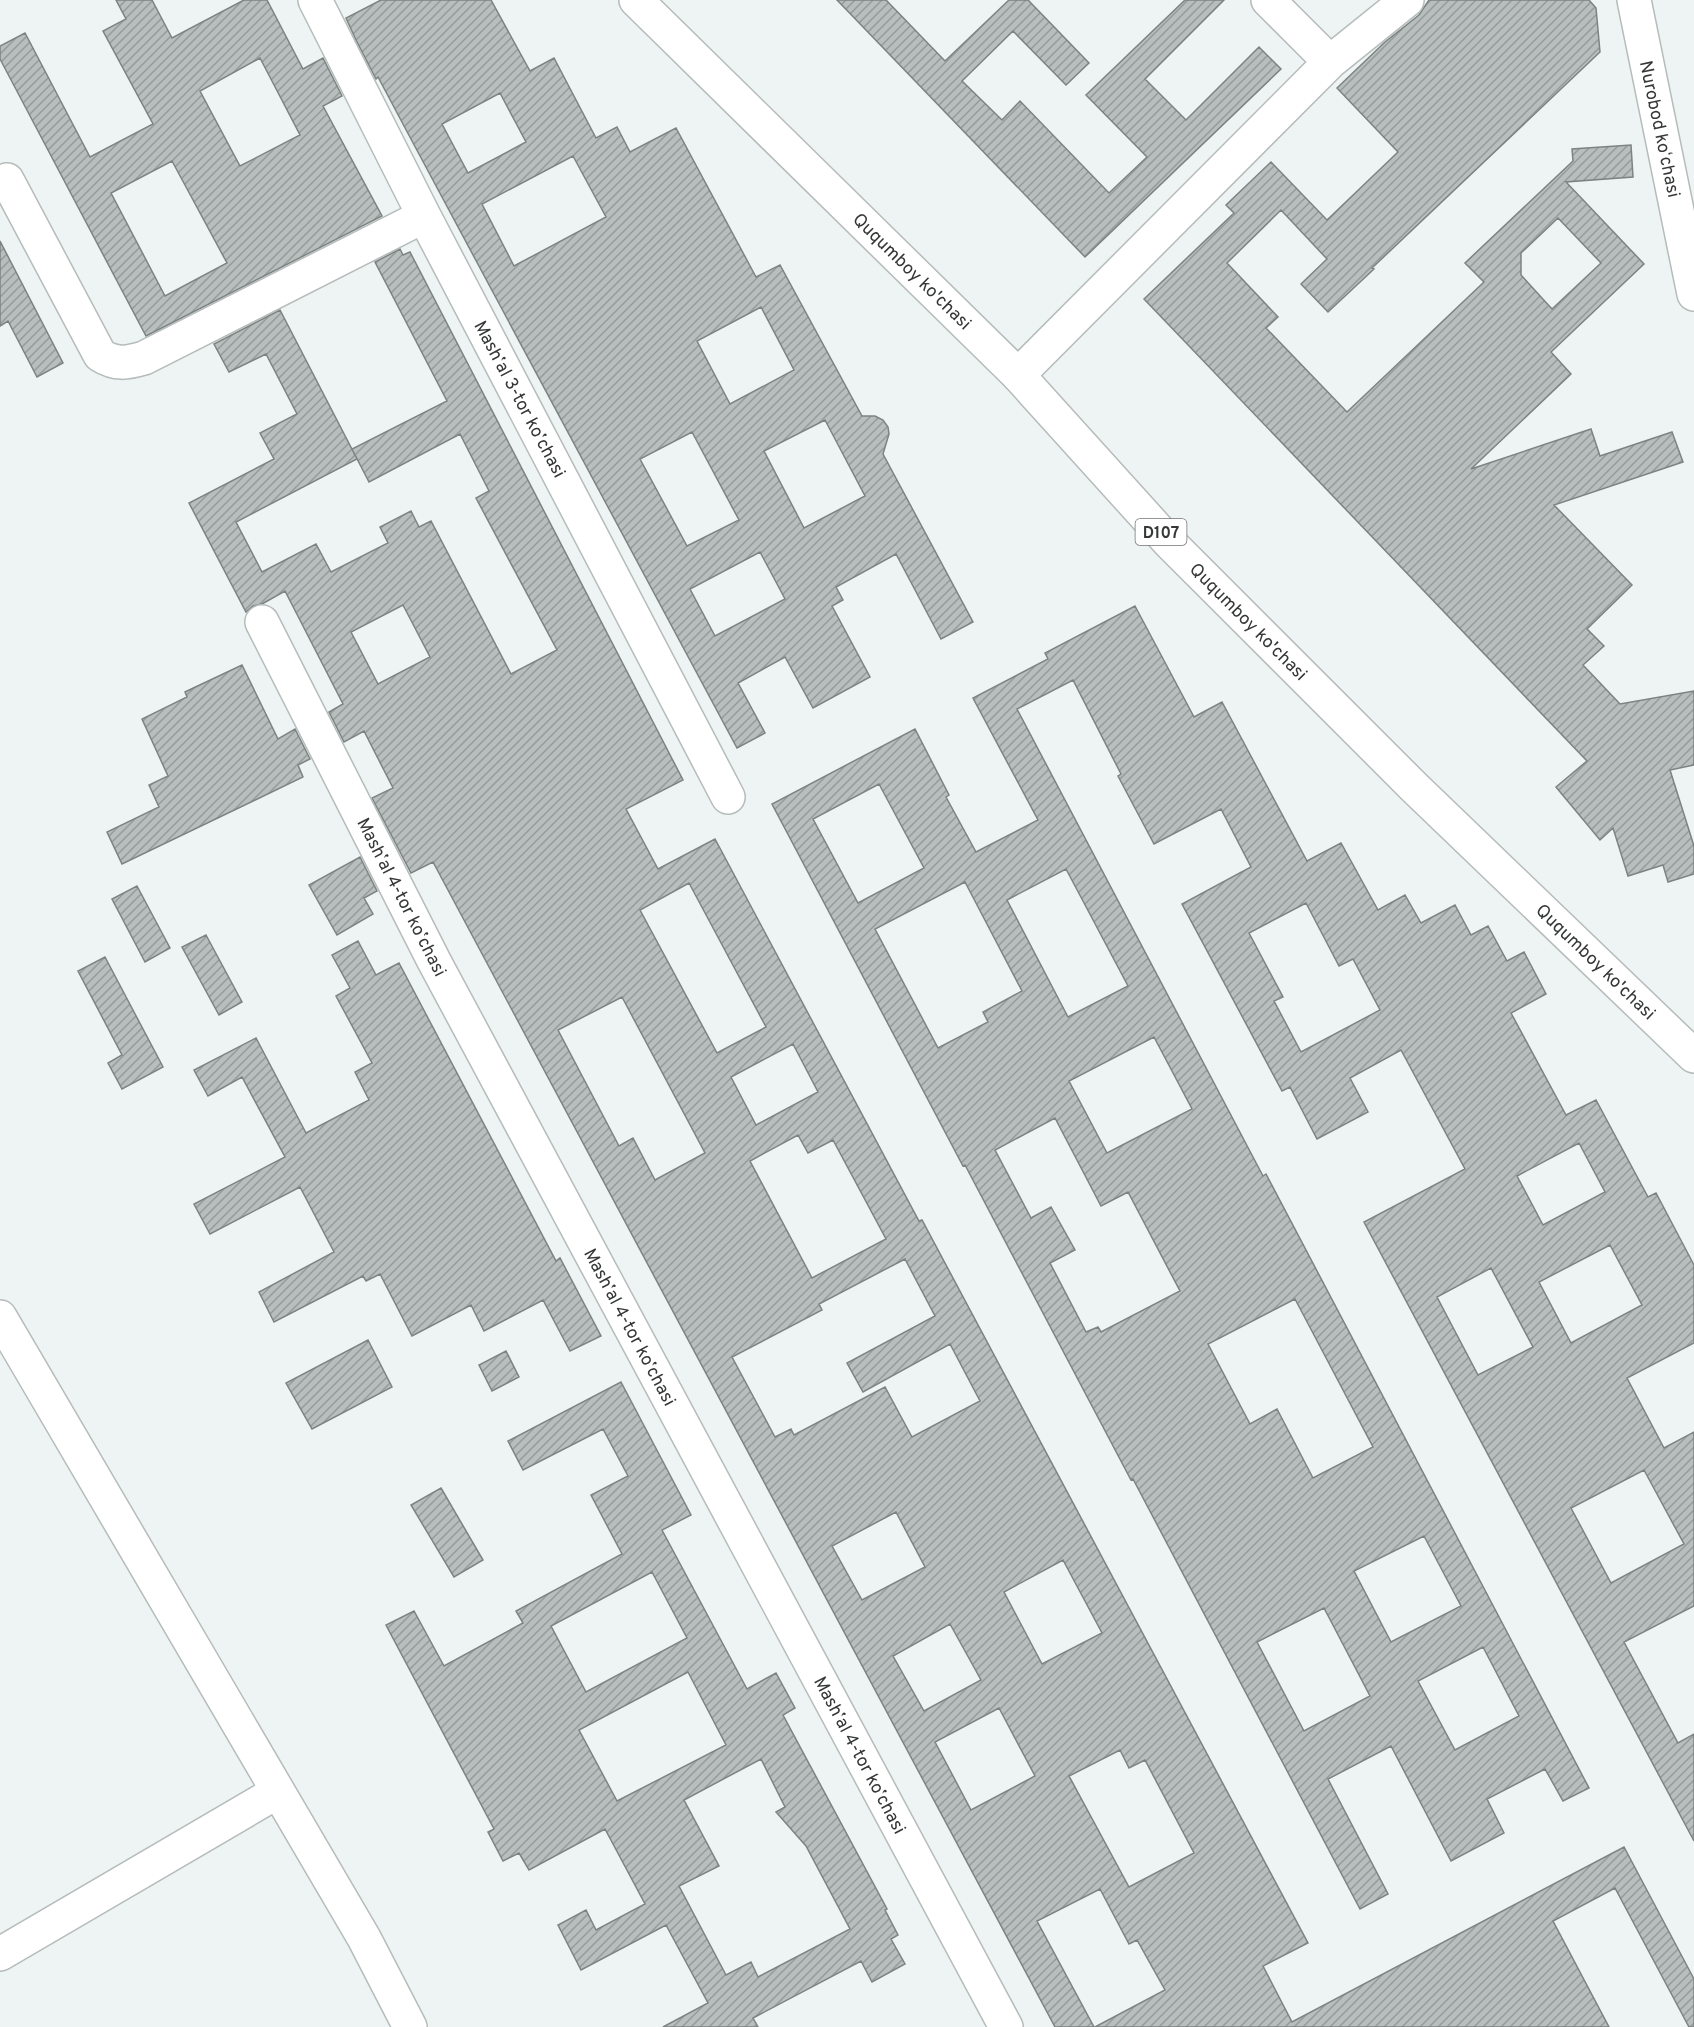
<svg xmlns="http://www.w3.org/2000/svg" width="1694" height="2027" viewBox="0 0 1694 2027" font-family="Overpass,sans-serif">
<defs>
<pattern id="building-hatch" width="6" height="6" patternUnits="userSpaceOnUse" patternTransform="scale(1.5)"><rect width="6" height="6" fill="#b7bebd"/><path d="M-1 1l2-2M0 6l6-6M5 7l2-2" fill="none" stroke="#969b9a"/></pattern>
</defs>
<rect width="100%" height="100%" fill="#edf4f3"/>
<path fill="url(#building-hatch)" stroke="#7c8381" stroke-width="1.5" fill-rule="evenodd" d="M 116,0 L 152,0 L 172,38 L 244,0 L 267,0 L 303,69 L 323,58 L 342,96 L 323,106 L 382,216 L 146,336 L 0,59 L 0,46 L 25,33 L 90,157 L 153,124 L 103,31 L 126,19 ZM 260,58 L 300,135 L 240,166 L 200,91 ZM 172,161 L 227,263 L 165,296 L 111,193 Z
M 381,0 L 491,0 L 530,71 L 554,58 L 596,138 L 617,127 L 630,152 L 676,128 L 756,277 L 780,265 L 862,416 L 875,416 L 883,420 L 888,427 L 889,434 L 883,454 L 973,622 L 941,639 L 896,554 L 836,587 L 843,600 L 832,606 L 870,677 L 813,708 L 785,657 L 738,683 L 765,733 L 737,748 L 412,141 L 378,77 L 376,79 L 356,40 L 346,18 ZM 500,93 L 526,142 L 468,173 L 442,124 ZM 573,156 L 606,217 L 514,266 L 482,204 ZM 761,307 L 794,370 L 730,404 L 697,341 ZM 825,420 L 865,496 L 804,528 L 764,451 ZM 692,432 L 739,520 L 687,546 L 640,459 ZM 760,552 L 785,599 L 715,636 L 690,589 Z
M 837,0 L 886,0 L 945,61 L 1009,0 L 1028,0 L 1089,63 L 1066,85 L 1013,31 L 962,81 L 1002,120 L 1020,101 L 1109,193 L 1147,157 L 1086,95 L 1185,0 L 1224,0 L 1145,79 L 1186,120 L 1259,47 L 1281,69 L 1085,257 Z
M 1429,0 L 1589,0 L 1596,8 L 1600,52 L 1372,268 L 1374,269 L 1328,312 L 1301,284 L 1327,259 L 1281,210 L 1227,263 L 1278,317 L 1266,328 L 1347,412 L 1484,282 L 1465,263 L 1573,161 L 1572,149 L 1631,145 L 1633,177 L 1566,182 L 1644,264 L 1551,352 L 1571,374 L 1471,469 L 1591,429 L 1600,456 L 1672,432 L 1683,462 L 1554,505 L 1632,585 L 1587,629 L 1604,646 L 1583,665 L 1620,704 L 1694,691 L 1694,765 L 1670,770 L 1694,846 L 1694,874 L 1668,882 L 1663,865 L 1628,876 L 1613,828 L 1600,840 L 1556,787 L 1587,761 L 1144,299 L 1234,213 L 1226,205 L 1271,162 L 1327,220 L 1398,152 L 1337,88 L 1385,42 L 1419,15 ZM 1558,218 L 1601,263 L 1552,309 L 1521,275 L 1521,253 Z
M 0,241 L 63,363 L 37,377 L 8,321 L 0,326 Z
M 400,249 L 403,255 L 410,252 L 683,780 L 626,809 L 658,869 L 715,839 L 919,1221 L 922,1220 L 1308,1943 L 1263,1966 L 1292,2022 L 1624,1847 L 1694,1979 L 1694,2027 L 1689,2027 L 1615,1888 L 1553,1921 L 1609,2027 L 1095,2027 L 1165,1990 L 1137,1940 L 1129,1944 L 1100,1889 L 1037,1921 L 1094,2027 L 1055,2027 L 433,862 L 411,873 L 372,798 L 393,788 L 364,731 L 344,742 L 329,712 L 343,704 L 285,591 L 262,604 L 253,606 L 246,612 L 189,503 L 274,459 L 260,433 L 297,414 L 266,354 L 229,372 L 214,344 L 280,310 L 357,459 L 236,522 L 262,572 L 316,544 L 331,572 L 388,543 L 380,527 L 411,511 L 419,527 L 431,521 L 511,674 L 557,650 L 476,498 L 489,491 L 460,434 L 369,482 L 352,449 L 447,401 L 375,262 ZM 403,605 L 430,657 L 378,684 L 351,632 ZM 689,883 L 766,1027 L 717,1053 L 640,910 ZM 622,997 L 705,1153 L 655,1180 L 633,1138 L 619,1146 L 558,1030 ZM 793,1044 L 818,1092 L 756,1125 L 731,1077 ZM 798,1135 L 808,1153 L 833,1140 L 886,1239 L 812,1278 L 750,1161 ZM 905,1259 L 935,1316 L 847,1363 L 863,1392 L 950,1344 L 980,1401 L 912,1437 L 885,1387 L 794,1435 L 791,1429 L 775,1437 L 732,1357 L 822,1310 L 819,1304 ZM 896,1512 L 925,1567 L 862,1600 L 832,1546 ZM 1063,1560 L 1102,1633 L 1042,1664 L 1004,1592 ZM 950,1624 L 981,1680 L 924,1711 L 893,1656 ZM 999,1708 L 1035,1776 L 971,1810 L 935,1742 ZM 1120,1750 L 1129,1768 L 1145,1760 L 1194,1853 L 1129,1887 L 1069,1776 Z
M 1135,606 L 1194,717 L 1222,702 L 1307,861 L 1341,843 L 1378,910 L 1405,895 L 1421,923 L 1455,905 L 1471,935 L 1488,926 L 1507,961 L 1524,952 L 1546,994 L 1511,1013 L 1566,1115 L 1596,1100 L 1648,1197 L 1656,1193 L 1694,1265 L 1694,1343 L 1627,1378 L 1664,1448 L 1694,1432 L 1694,1606 L 1624,1642 L 1678,1743 L 1694,1734 L 1694,1841 L 1364,1222 L 1465,1169 L 1401,1050 L 1350,1078 L 1368,1112 L 1317,1139 L 1290,1087 L 1282,1091 L 1182,904 L 1251,867 L 1221,809 L 1154,844 L 1118,776 L 1121,774 L 1073,680 L 1017,709 L 1263,1176 L 1266,1174 L 1589,1788 L 1563,1801 L 1545,1769 L 1487,1799 L 1504,1833 L 1451,1861 L 1391,1746 L 1328,1779 L 1388,1894 L 1360,1909 L 1133,1479 L 1131,1480 L 965,1165 L 963,1166 L 772,804 L 915,729 L 949,795 L 946,797 L 976,852 L 1038,820 L 973,698 L 1048,659 L 1045,653 ZM 879,784 L 924,868 L 858,903 L 813,819 ZM 1066,869 L 1128,986 L 1068,1017 L 1007,900 ZM 965,882 L 1022,991 L 983,1012 L 988,1022 L 938,1048 L 875,929 ZM 1306,903 L 1339,966 L 1353,959 L 1380,1010 L 1301,1052 L 1274,1001 L 1283,997 L 1249,933 ZM 1154,1037 L 1192,1109 L 1107,1153 L 1069,1081 ZM 1055,1118 L 1101,1206 L 1128,1192 L 1180,1291 L 1101,1332 L 1098,1327 L 1086,1332 L 1050,1263 L 1075,1250 L 1051,1207 L 1031,1218 L 995,1150 ZM 1579,1143 L 1605,1192 L 1543,1225 L 1517,1176 ZM 1610,1245 L 1642,1305 L 1571,1343 L 1539,1282 ZM 1491,1268 L 1533,1347 L 1478,1375 L 1437,1297 ZM 1295,1299 L 1373,1447 L 1313,1478 L 1277,1409 L 1250,1424 L 1208,1344 ZM 1644,1470 L 1684,1544 L 1611,1583 L 1571,1508 ZM 1424,1536 L 1461,1606 L 1391,1642 L 1354,1571 ZM 1324,1608 L 1370,1696 L 1304,1731 L 1257,1642 ZM 1483,1647 L 1519,1716 L 1455,1750 L 1418,1681 Z
M 242,665 L 278,739 L 295,729 L 310,759 L 298,765 L 303,777 L 122,864 L 107,832 L 159,807 L 149,785 L 168,776 L 142,719 L 187,697 L 185,692 Z
M 360,857 L 377,891 L 364,898 L 373,914 L 337,935 L 309,885 Z
M 137,886 L 170,948 L 145,962 L 112,899 Z
M 206,935 L 242,1002 L 219,1015 L 182,947 Z
M 358,941 L 376,975 L 399,963 L 556,1261 L 560,1258 L 601,1336 L 570,1351 L 543,1300 L 484,1331 L 471,1305 L 412,1336 L 380,1274 L 366,1281 L 363,1276 L 274,1322 L 259,1292 L 334,1252 L 300,1187 L 210,1234 L 194,1204 L 285,1157 L 242,1077 L 208,1096 L 194,1070 L 256,1038 L 306,1133 L 369,1100 L 355,1072 L 372,1063 L 336,996 L 350,988 L 332,955 Z
M 105,957 L 163,1067 L 122,1089 L 108,1063 L 122,1055 L 78,971 Z
M 368,1340 L 392,1387 L 312,1429 L 286,1383 Z
M 506,1351 L 519,1377 L 492,1391 L 479,1365 Z
M 621,1382 L 691,1515 L 662,1530 L 747,1689 L 776,1673 L 795,1708 L 783,1715 L 887,1909 L 885,1910 L 898,1935 L 891,1939 L 905,1964 L 872,1982 L 861,1961 L 753,2018 L 758,2027 L 663,2027 L 708,2003 L 666,1925 L 581,1970 L 558,1925 L 586,1910 L 596,1930 L 645,1904 L 605,1829 L 529,1870 L 519,1853 L 503,1861 L 488,1832 L 494,1829 L 386,1625 L 414,1611 L 444,1666 L 523,1623 L 516,1611 L 622,1554 L 591,1495 L 628,1476 L 603,1429 L 523,1470 L 508,1441 ZM 652,1572 L 687,1638 L 586,1692 L 551,1626 ZM 688,1672 L 726,1745 L 617,1801 L 579,1730 ZM 761,1759 L 785,1807 L 776,1812 L 806,1846 L 850,1929 L 758,1977 L 751,1962 L 726,1975 L 679,1886 L 719,1866 L 684,1800 Z
M 441,1488 L 483,1560 L 454,1577 L 411,1505 Z"/>
<g fill="none" stroke-linecap="round" stroke-linejoin="round">
<g stroke="#b5bcba" stroke-width="36">
<path id="minor" d="M 315,0 L 424,216 L 728,797
M 1268,0 L 1330,62
M 1634,0 L 1694,294
M 7,180 L 100,355 C 116,365 127,363 144,358 L 424,216
M 1018,375 L 1330,62 L 1407,0
M 262,622 L 434,961 L 1006,2027
M 0,1317 L 364,1938 L 410,2027
M 0,1954 L 277,1792"/>
</g>
<g stroke="#b5bcba" stroke-width="36">
<g id="major">
<path id="s1" d="M 636,0 L 1018,375 L 1168,541 L 1414,787 L 1694,1056"/>
</g>
</g>
<use href="#minor" stroke="#fff" stroke-width="33"/>
<use href="#major" stroke="#fff" stroke-width="33"/>
</g>
<g text-anchor="middle" stroke-width="6" stroke-linejoin="round" paint-order="stroke">
<rect fill="#fff" stroke="#727473" stroke-width="1.5" x="1135.5" y="519" width="51" height="26" rx="4.5"/>
<g font-size="16" font-weight="bold" fill="#353837">
<text x="1161" y="538">D107</text>
</g>
<g font-size="18" fill="#353837" stroke="#fff">
<text transform="translate(1660 129) rotate(78)" y="6">Nurobod koʻchasi</text>
<text dy="6" stroke="none"><textPath href="#s1" startOffset="387">Ququmboy ko'chasi</textPath></text>
<text transform="translate(520 399) rotate(62)" y="6">Mashʼal 3-tor koʼchasi</text>
<text dy="6" stroke="none"><textPath href="#s1" startOffset="873">Ququmboy ko'chasi</textPath></text>
<text transform="translate(402 897) rotate(63)" y="6">Mashʼal 4-tor koʼchasi</text>
<text dy="6" stroke="none"><textPath href="#s1" startOffset="1359">Ququmboy ko'chasi</textPath></text>
<text transform="translate(630 1327) rotate(62)" y="6">Mashʼal 4-tor koʼchasi</text>
<text transform="translate(860 1755) rotate(62)" y="6">Mashʼal 4-tor koʼchasi</text>
</g>
</g>
</svg>
